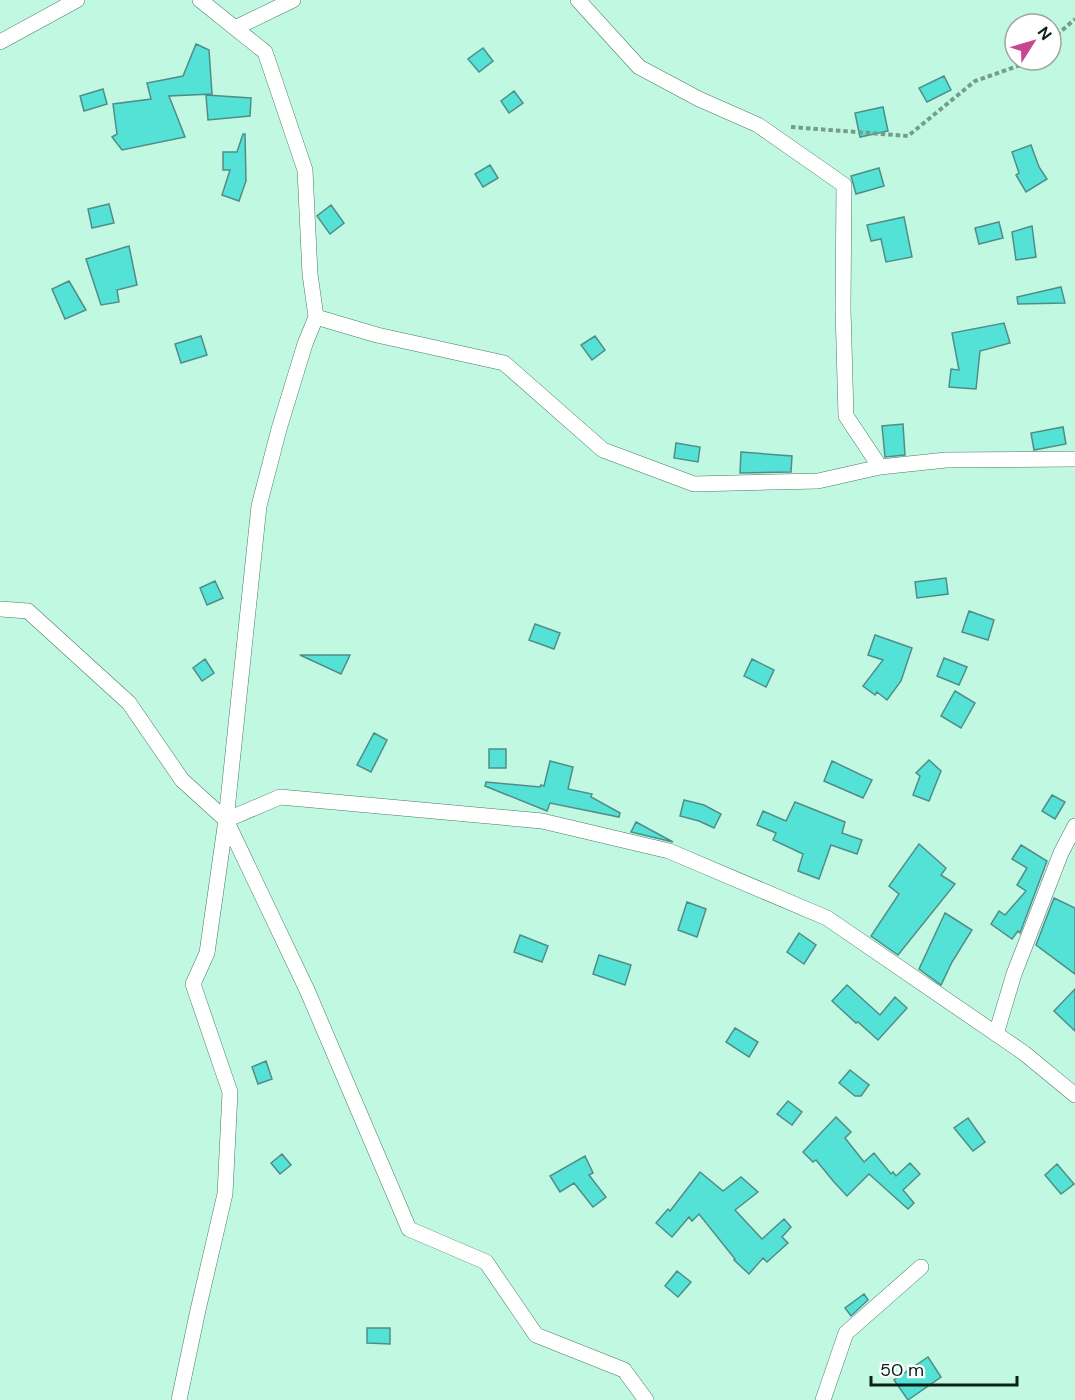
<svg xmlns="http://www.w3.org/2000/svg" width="1075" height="1400" viewBox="0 0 1075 1400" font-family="'DM Sans',sans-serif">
<rect width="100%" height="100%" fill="#c1f8e1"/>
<path fill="#55e2d6" stroke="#518d88" stroke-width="1.5" d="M 196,44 L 209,50 L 212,94 L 169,96 L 185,137 L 122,150 L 112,137 L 117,134 L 113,104 L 151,99 L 147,83 L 183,76 Z
M 483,48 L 493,61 L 479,72 L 468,59 Z
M 944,76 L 951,90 L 927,102 L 919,88 Z
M 103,89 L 107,104 L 84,111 L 80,96 Z
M 514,91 L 523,103 L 509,113 L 501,101 Z
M 206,95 L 251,98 L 250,116 L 208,120 Z
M 883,107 L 888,131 L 860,137 L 855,113 Z
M 243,134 L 245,134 L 246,181 L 239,201 L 222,195 L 230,170 L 223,170 L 223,152 L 237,152 Z
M 1031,145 L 1039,167 L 1047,179 L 1026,192 L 1016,175 L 1019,173 L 1012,152 Z
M 490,165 L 498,178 L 483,187 L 475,174 Z
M 879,168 L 884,186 L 856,194 L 851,176 Z
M 109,204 L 114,223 L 92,228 L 88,209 Z
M 331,205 L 344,223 L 330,234 L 317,216 Z
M 904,217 L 912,257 L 886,262 L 881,239 L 871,241 L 867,225 Z
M 999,222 L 1003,238 L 979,244 L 975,228 Z
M 1032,226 L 1036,257 L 1016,260 L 1012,232 Z
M 129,246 L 137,285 L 117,290 L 119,302 L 101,305 L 86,259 Z
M 69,281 L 86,310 L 65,319 L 52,289 Z
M 1061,287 L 1065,303 L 1018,304 L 1017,297 Z
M 1004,323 L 1010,343 L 980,351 L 976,389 L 949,387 L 951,369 L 959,370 L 952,333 Z
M 201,336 L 207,355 L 181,363 L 175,344 Z
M 595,336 L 605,350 L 592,360 L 581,345 Z
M 903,424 L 905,455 L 885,457 L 882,426 Z
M 1063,427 L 1066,444 L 1034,450 L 1031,433 Z
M 676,443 L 700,447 L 698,462 L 674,458 Z
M 741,452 L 792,456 L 791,472 L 740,473 Z
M 946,578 L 948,594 L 917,598 L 915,582 Z
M 215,581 L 223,598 L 207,605 L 200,588 Z
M 969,611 L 994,620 L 988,640 L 962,632 Z
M 535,624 L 560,633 L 554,649 L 529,640 Z
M 875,635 L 912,648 L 901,681 L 887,700 L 877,692 L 875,695 L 863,686 L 883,660 L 868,655 Z
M 300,655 L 350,655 L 341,674 Z
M 944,658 L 967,667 L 959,685 L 937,676 Z
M 205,659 L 214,673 L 202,681 L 193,668 Z
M 752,659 L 774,670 L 766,687 L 744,676 Z
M 955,691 L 975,703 L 961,728 L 941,716 Z
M 374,733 L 387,740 L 371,772 L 357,765 Z
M 489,749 L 506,749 L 506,768 L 489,768 Z
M 929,760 L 941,771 L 929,801 L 913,795 L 920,776 L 916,773 Z
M 550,761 L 573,767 L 568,789 L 592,794 L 591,797 L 620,813 L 619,817 L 550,803 L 547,811 L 485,786 L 486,782 L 540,787 L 541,785 L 544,786 Z
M 832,761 L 872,780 L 863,798 L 824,781 Z
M 1052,795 L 1065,802 L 1055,819 L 1042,811 Z
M 684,800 L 704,805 L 721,814 L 714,828 L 699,821 L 680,816 Z
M 795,802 L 845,822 L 842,833 L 862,840 L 857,854 L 831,845 L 819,879 L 798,871 L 803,854 L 773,840 L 776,833 L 757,825 L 763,811 L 786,821 Z
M 636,822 L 673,842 L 631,832 Z
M 919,844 L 946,868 L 941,875 L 955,884 L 898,955 L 871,936 L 899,894 L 889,886 Z
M 1021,845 L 1047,861 L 1020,933 L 1018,931 L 1012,939 L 991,924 L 999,911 L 1005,915 L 1026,891 L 1017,885 L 1027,868 L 1012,859 Z
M 1054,898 L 1075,908 L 1075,974 L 1036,945 Z
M 687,902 L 706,909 L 697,937 L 678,930 Z
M 945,913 L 972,930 L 952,962 L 941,985 L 919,969 Z
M 799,933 L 816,945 L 804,964 L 787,952 Z
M 520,935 L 548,946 L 542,962 L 514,952 Z
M 599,955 L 631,965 L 625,985 L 593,974 Z
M 847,985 L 880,1015 L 895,997 L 907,1008 L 878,1040 L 858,1022 L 856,1023 L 832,1001 Z
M 1075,989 L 1075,1031 L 1054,1011 Z
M 735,1028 L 758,1042 L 749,1057 L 726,1042 Z
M 266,1061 L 272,1079 L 258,1084 L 252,1067 Z
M 850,1070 L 869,1085 L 861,1096 L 855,1096 L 839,1083 Z
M 788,1101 L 802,1112 L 792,1125 L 777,1114 Z
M 836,1117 L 851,1132 L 845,1138 L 864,1162 L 874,1153 L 891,1174 L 893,1172 L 896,1176 L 910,1163 L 920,1174 L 903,1190 L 914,1203 L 908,1209 L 869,1174 L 847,1196 L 834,1182 L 816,1160 L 813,1162 L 803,1152 Z
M 968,1118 L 985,1142 L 973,1151 L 954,1128 Z
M 282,1154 L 291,1165 L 280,1174 L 271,1163 Z
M 585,1156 L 593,1173 L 589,1175 L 606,1197 L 593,1207 L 574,1183 L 560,1192 L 550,1176 Z
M 1057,1164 L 1074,1184 L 1061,1194 L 1045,1175 Z
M 700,1172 L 723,1191 L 741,1177 L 758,1192 L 735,1210 L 762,1239 L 784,1219 L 791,1227 L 782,1237 L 788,1243 L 767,1262 L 763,1258 L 749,1274 L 734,1260 L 735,1259 L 699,1214 L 692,1221 L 689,1217 L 672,1237 L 656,1223 L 668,1209 L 670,1211 Z
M 677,1271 L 691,1282 L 678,1297 L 665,1286 Z
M 864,1294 L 868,1300 L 851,1316 L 845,1308 Z
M 367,1328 L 390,1328 L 390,1344 L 367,1343 Z
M 928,1357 L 941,1377 L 908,1400 L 894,1380 Z"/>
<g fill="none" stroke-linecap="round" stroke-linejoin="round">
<g stroke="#497c69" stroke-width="16">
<path id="street" d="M 578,0 L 639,67 L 699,99 L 758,125 L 844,185 L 843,309 L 846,416 L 880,467
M 235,28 L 293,0
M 0,42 L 77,0
M 316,317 L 377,335 L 504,363 L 603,450 L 694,484 L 818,481 L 880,467 L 946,460 L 1075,459
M 0,609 L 28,611 L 129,703 L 182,780 L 226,820 L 307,990 L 409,1229 L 486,1262 L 536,1335 L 624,1370 L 646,1400
M 226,820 L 280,797 L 542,821 L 669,851 L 827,918 L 1024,1053 L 1075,1095
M 996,1034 L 1014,974 L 1061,853 L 1075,826
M 179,1400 L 198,1310 L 225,1194 L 230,1092 L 193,984 L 207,953 L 226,820 L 259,506 L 279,429 L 305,344 L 316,317 L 310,274 L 305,170 L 265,52 L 200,0
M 823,1400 L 846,1333 L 921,1267"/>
</g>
<path stroke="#739d8c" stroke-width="4" stroke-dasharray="4.5 3" stroke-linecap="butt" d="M 1051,40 L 1075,19
M 791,127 L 908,136 L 975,81 L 1026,63 L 1029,60"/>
<use href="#street" stroke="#fff" stroke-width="15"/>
</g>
<g transform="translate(1033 42) rotate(53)"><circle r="28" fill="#ffffff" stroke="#9da5a2" stroke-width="1.5"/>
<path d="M0-4.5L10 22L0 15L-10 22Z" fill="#c64691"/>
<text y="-9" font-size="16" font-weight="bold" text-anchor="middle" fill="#091f17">N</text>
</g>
<path d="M871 1376v9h146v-9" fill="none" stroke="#091f17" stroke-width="3"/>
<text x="880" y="1376" font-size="18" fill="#091f17" stroke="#ffffff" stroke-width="4.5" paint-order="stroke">50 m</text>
</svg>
